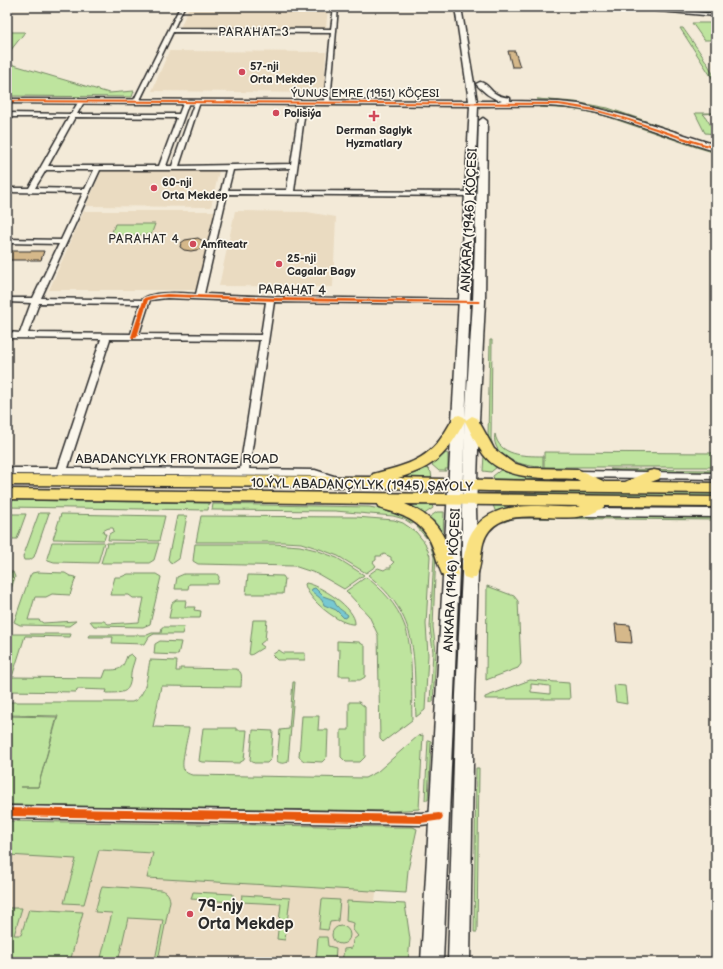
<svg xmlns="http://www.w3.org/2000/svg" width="723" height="969" viewBox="0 0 723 969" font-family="'Balsamiq Sans',sans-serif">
<rect width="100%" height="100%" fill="#f3ead8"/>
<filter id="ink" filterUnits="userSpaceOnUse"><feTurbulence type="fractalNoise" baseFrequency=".025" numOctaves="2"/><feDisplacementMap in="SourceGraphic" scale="8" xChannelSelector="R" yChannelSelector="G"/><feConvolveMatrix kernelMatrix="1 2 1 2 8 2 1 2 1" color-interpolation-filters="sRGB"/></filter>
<g filter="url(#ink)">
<path fill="#eadbc1" d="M 189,7 L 328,7 L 326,28 L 180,28 Z
M 169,51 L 326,52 L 324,93 L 152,91 Z
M 102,170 L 219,171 L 211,207 L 86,206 Z
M 84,211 L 216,211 L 197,290 L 49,290 Z
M 235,211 L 307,212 L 336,217 L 333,287 L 219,286 Z
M 7,845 L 380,866 L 366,962 L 7,962 Z"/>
<path fill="#bee49e" stroke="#748864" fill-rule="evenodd" d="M 651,7 L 716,7 L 716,13 Z
M 692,23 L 716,23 L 716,40 L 704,40 Z
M 680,28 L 683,28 C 691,40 716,72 716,84 Z
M 7,32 L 25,32 L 7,55 Z
M 7,63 L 109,93 L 134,91 L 132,97 L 7,96 Z
M 537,99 L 575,102 L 608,108 L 716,145 L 607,109 L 575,103 Z
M 539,107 C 592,107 632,124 682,141 C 691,144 709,148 716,153 L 696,147 L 603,115 L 576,109 Z
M 695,113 L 716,113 L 703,114 L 705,116 L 716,134 L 705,133 Z
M 115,224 L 155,224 L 151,235 L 111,235 Z
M 490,340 L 492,340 L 491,439 L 494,448 L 500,455 C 493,451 490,444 488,436 Z
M 495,434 C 499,456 524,456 543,456 L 543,467 C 525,467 490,458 495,434 Z
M 544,452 L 716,453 L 716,467 L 544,467 Z
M 446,453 L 448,454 L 448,469 L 445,469 L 446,471 L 439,471 L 431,464 Z
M 484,455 L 498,466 L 491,472 L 483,471 Z
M 427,468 L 431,472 L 432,479 L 397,478 L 418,472 Z
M 502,469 L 526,477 L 575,478 L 579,480 L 494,479 L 493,476 Z
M 610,469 L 716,470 L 716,473 L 622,471 Z
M 716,492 L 716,497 L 493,495 L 493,493 Z
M 7,500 L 209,503 L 208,510 L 7,507 Z
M 213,504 L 369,507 L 398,512 L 415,522 L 412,524 L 404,519 L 393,516 L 335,511 L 212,510 Z
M 405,504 L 432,505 L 433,508 L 423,515 Z
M 493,505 L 582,506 L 584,506 L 496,513 Z
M 437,512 L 444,512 L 443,534 L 428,518 Z
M 39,513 L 49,513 L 34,557 L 30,560 L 24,560 L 23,557 Z
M 7,514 L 26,514 L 17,539 L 7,539 Z
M 61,514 L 165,516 L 159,541 L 108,540 L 109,534 L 114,531 L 113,528 C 108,528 108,528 103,531 L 104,534 L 106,534 L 104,540 L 53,539 Z
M 526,515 L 716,517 L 716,520 L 522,518 L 512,519 L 504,522 L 501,520 Z
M 177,516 L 187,516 L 179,559 L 173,563 L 170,562 L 168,559 Z
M 201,516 L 356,517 L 394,520 L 403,523 L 416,532 L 425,543 L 430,556 L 426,624 L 428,655 L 425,710 L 416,717 C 413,656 421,617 368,575 L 378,568 L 384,570 L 387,568 L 391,568 L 391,565 L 394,562 L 391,560 L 391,557 L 384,554 L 381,556 L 376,556 L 376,560 L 373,562 L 376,566 L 366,573 L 338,556 L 317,548 L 301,543 L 283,542 L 196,542 Z
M 420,525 L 423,528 L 436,551 L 433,627 L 436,652 L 433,702 L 430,702 L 433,652 L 430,627 L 434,557 L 429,541 L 417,527 Z
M 52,542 L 104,542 L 98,563 L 54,562 L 48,560 L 47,558 Z
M 107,543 L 159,543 L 154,560 L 149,563 L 101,563 Z
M 195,544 L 274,544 L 300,546 L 316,550 L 337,558 L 364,575 L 344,589 L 318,574 L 294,566 L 198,564 L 193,561 Z
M 7,572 L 13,572 L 15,577 L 7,601 Z
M 37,572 L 65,573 L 70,576 L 76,577 L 70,595 L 52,594 L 46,597 L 35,597 L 28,620 L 39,620 L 43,623 L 76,621 L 69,626 L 20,625 L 14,622 L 30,576 L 32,573 Z
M 128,574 L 156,574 L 161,577 L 150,624 L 143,627 L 94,626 L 90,621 L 104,621 L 108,624 L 139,622 L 144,598 L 133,598 L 129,595 L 110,595 L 115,577 L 121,577 Z
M 184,574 L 217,574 L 219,577 L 218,584 L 189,584 L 188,589 L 175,589 L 177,577 Z
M 248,575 L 283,576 L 285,579 L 283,594 L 246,594 Z
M 366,577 C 382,589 397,605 404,624 C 414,647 411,695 412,720 L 383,742 L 380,739 L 378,635 L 369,616 L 346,591 Z
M 306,583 C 320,585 356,608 355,624 C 340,626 307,599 305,584 Z
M 487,586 L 514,596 L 518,601 L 521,664 L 518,668 L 486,680 Z
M 176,600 L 186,600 L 185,607 L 195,607 L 194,610 L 201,611 L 200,618 L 169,618 L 172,603 Z
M 253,620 L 267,620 L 265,640 L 260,644 L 264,647 L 251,655 L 249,654 Z
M 162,627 L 184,627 L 182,634 L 154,634 L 149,637 L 145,644 L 112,643 L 113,637 L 88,637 L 89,635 L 147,635 L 152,633 L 161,633 Z
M 13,634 L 71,634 L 70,637 L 25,636 L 12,677 L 103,678 L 106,670 C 120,670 122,670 127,656 L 131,654 L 135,658 C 134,663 131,669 131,674 C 130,693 125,693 106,693 L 107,690 L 77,689 L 76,692 L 7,691 L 7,638 Z
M 160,641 L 181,642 L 178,655 L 154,654 L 155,644 Z
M 337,641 L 359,642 L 365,646 L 365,677 L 360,680 L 350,680 L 350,676 L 339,676 L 340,650 L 337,650 Z
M 279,650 L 283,653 L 305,653 L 305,660 L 277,660 L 272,655 Z
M 150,660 L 177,661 L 176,671 L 180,671 L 180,668 L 236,669 C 244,672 241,679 241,687 L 161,686 L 153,727 L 189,728 C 188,737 180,764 184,770 C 186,773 189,774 192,775 L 365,778 L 377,772 L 418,736 L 423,735 L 419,809 L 392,811 L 7,805 L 7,716 L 57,717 L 38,787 L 21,787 L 38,787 L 58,716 L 7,715 L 7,702 L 132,702 C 147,697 147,674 150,660 Z
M 530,680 L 569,683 L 570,699 L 485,699 L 485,697 ZM 531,684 L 550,686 L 550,694 L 531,692 Z
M 293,682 L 295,682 L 288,761 C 286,764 280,764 277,761 L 280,730 L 289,729 Z
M 614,685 L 625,686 L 627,704 L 616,702 Z
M 349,702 L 359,702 L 365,707 L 365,757 L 360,762 L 346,762 L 341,757 L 341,730 L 349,730 Z
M 302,716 L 319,716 L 318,730 L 328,730 L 327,757 L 322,762 L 304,761 L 299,757 Z
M 203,728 L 236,728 L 236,730 L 247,730 L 244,760 L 239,763 L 202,762 L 199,761 Z
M 253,730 L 273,731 L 271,759 L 267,763 L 254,763 L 250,760 Z
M 428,740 L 431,741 L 428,800 L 425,800 Z
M 476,768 L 479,768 L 477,932 L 474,932 Z
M 7,821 L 390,827 L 413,827 L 417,829 L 408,870 L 406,893 L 147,878 L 153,853 L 99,850 L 84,904 L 64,903 L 76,859 L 7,855 Z
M 102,886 L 160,890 C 167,891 169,894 170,901 L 158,960 L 155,960 L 163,920 L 128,918 L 118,962 L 100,962 L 112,913 L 95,912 Z
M 193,892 L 233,894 L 232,902 L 191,899 Z
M 242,895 L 290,898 L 285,940 L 277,939 L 281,904 L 241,902 Z
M 322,899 L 340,900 L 338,921 L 330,922 L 328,930 L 319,929 Z
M 347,901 L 405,904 L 410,939 L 408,962 L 342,962 L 344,949 L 352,948 L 353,940 L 358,936 L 353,930 L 354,923 L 346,921 Z
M 7,908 L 22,908 L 14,935 L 21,935 L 29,909 L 83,912 L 70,962 L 7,962 Z
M332 935a9 9 0 1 1 18 0a9 9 0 1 1-18 0Z
M 318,937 L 327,937 L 328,946 L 336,948 L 335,962 L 316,962 Z"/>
<path fill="#77c8d1" stroke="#59898f" d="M 315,588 L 323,596 L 334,600 C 336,608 342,610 348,615 L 347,617 L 344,618 L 336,610 L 324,605 C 322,598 317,596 311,591 L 312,589 Z"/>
<path fill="#d5b88a" stroke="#2b2b2b" d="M 508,51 L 515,51 L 520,67 L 512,67 Z
M 198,238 L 206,243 L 204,247 L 202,249 L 191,251 L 184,250 L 180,247 L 181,243 L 185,240 Z
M 7,251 L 44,251 L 41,260 L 7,260 Z
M 615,624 L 630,625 L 632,643 L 617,642 Z"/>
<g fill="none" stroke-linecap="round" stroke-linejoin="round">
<g stroke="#2b2b2b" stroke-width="3">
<path id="street" d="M 180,7 L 184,7 L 174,28 L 331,29 L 334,7 L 338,7 L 330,102 L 327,104 L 324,102 L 331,33 L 173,32 L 139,102 L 134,103 L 133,102 Z
M 623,7 L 642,7 L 716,14 L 716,16 L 625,8 Z
M 81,100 L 84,102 L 77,114 L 179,114 L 184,101 L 188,101 L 189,102 L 166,166 L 172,166 L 195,101 L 200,102 L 179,166 L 291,164 L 299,110 L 302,108 L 305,110 L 294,191 L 469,192 L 472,194 L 469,196 L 227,194 L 204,294 L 276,297 L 479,300 L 483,302 L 479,304 L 274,302 L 249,469 L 315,470 L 343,479 L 344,481 L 343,483 L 339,484 L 314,476 L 7,474 L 7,468 L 58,468 L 101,339 L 7,338 L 7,332 L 20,333 L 31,303 L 7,302 L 7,298 L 33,298 L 59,244 L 7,243 L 7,239 L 61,240 L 83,193 L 7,192 L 7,188 L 29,188 L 69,117 L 7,117 L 7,113 L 71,114 L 79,101 ZM 75,117 L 177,118 L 159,166 L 48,166 ZM 290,168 L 287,190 L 228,190 L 233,170 ZM 46,170 L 94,170 L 85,189 L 35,188 ZM 100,170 L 226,170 L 196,294 C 184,293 150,290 142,300 L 41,298 ZM 167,298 L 266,302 L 261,335 L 139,334 L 150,300 ZM 39,303 L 140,304 L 131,334 L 28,333 ZM 110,339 L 260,340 L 240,469 L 68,468 Z
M 577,471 L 716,473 L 716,479 L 577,477 L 572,474 Z
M 581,508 L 716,509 L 716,517 L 581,516 L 577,515 L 576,512 L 577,509 Z
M 7,806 L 421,813 L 439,811 L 444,812 L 446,817 L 444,822 L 421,825 L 7,818 Z"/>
</g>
<g stroke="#2b2b2b" stroke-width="3">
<path id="secondary" d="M 455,7 L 461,7 L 477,101 L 502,101 C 490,98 484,92 476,84 L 480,82 C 487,84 488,87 493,92 C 498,96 504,97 510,98 L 510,101 L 558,102 L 579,104 L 622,115 L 716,145 L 716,151 C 670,139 626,117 579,109 C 546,104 511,106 478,106 L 443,962 L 421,962 L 470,106 L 7,103 L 7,99 L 469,101 Z
M 483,118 L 487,121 L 485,302 L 479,421 L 476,510 L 478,573 L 474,695 L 470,962 L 448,962 L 456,695 L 462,573 L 462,510 L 465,421 L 473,302 L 479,121 Z"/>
</g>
<g stroke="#2b2b2b" stroke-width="3">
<path id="primary" d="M 459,415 L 464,417 L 466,420 L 472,416 L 477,418 L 494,449 L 513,463 L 529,468 L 577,469 L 605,482 L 625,482 L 649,471 L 654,470 L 659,471 L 661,475 L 659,479 L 651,482 L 716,483 L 716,493 L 489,491 L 355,487 L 7,485 L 7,475 L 371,477 L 373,474 C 398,467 422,463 439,441 C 445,433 449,425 454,417 ZM 465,421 C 471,432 476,444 483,454 C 503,481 545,478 575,479 L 580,482 L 398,478 C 436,467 446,455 465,421 Z
M 7,489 L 716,497 L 716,507 L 605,506 C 572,533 514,500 489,531 C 478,545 484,563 476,577 L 470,579 L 464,577 C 460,570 464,556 466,548 C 474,512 506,505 538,506 C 552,506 568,509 581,506 L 405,504 C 442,520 445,538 458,574 L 456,578 L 450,580 L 444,578 C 437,566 436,550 428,537 C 418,519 397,513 379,508 L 377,504 L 7,499 Z"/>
</g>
<use href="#street" fill="#fbf7ec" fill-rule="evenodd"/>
<use href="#secondary" fill="#fbf7ec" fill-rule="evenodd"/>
<use href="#primary" fill="#f9e181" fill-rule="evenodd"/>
<g stroke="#fbf7ec" stroke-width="2">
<path id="cycleway" d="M 7,100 L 558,103 C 572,105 587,107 601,111 C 640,121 677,136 716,147 L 716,149 C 676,139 638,122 598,112 C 585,109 571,107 558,105 L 7,102 Z
M 167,294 L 276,298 L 479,301 L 481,302 L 479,303 L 276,301 L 176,297 L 158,297 L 148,300 L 137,337 L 136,338 L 132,338 L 131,337 L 144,298 L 151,296 Z
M 7,808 L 421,815 L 439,813 L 442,814 L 443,817 L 442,820 L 421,823 L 7,816 Z"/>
</g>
<use href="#cycleway" fill="#e8590c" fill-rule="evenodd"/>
</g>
</g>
<g fill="#d1495b" stroke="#fbf7ec" stroke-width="1.5">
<circle cx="242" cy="72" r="4"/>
<circle cx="276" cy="113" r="4"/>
<path d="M372 110h4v4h4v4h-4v4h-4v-4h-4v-4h4z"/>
<circle cx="154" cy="188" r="4"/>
<circle cx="193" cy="244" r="4"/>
<circle cx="279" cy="264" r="4"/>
<circle cx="190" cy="914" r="4"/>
</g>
<g text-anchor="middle" stroke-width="3.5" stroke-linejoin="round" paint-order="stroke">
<g font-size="11" font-weight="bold" fill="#2b2b2b" stroke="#fbf7ec" text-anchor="start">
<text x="250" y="70">57-nji<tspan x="250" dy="13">Orta Mekdep</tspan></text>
<text x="284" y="117">Polisiýa</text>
<text x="374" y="134" text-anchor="middle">Derman Saglyk<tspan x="374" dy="13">Hyzmatlary</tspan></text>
<text x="162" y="186">60-nji<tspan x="162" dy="13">Orta Mekdep</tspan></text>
<text x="201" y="248">Amfiteatr</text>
<text x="287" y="262">25-nji<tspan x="287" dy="13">Cagalar Bagy</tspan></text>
</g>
<g font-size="11" fill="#2b2b2b" stroke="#fbf7ec">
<text x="365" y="97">ÝUNUS EMRE (1951) KÖÇESI</text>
</g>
<g font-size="12" letter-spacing="1" fill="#2b2b2b" stroke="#fbf7ec">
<text x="254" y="36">PARAHAT 3</text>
<text x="144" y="243">PARAHAT 4</text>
</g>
<g font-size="13" fill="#2b2b2b" stroke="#fbf7ec">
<text transform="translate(468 220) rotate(-87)" y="5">ANKARA (1946) KÖÇESI</text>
<text transform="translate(292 289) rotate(1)" y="5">PARAHAT 4</text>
<text x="177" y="463">ABADANCYLYK FRONTAGE ROAD</text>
<text transform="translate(362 484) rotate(1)" y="5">10 ÝYL ABADANÇYLYK (1945) ŞAÝOLY</text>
<text transform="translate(451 580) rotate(-87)" y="5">ANKARA (1946) KÖÇESI</text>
</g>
<g font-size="16" font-weight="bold" fill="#2b2b2b" stroke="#fbf7ec" text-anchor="start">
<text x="198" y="911">79-njy<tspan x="198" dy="18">Orta Mekdep</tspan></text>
</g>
</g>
<rect width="723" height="969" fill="none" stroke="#fbf7ec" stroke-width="24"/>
<rect x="12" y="12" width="699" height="945" fill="none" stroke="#2b2b2b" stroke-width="1.5" filter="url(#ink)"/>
</svg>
